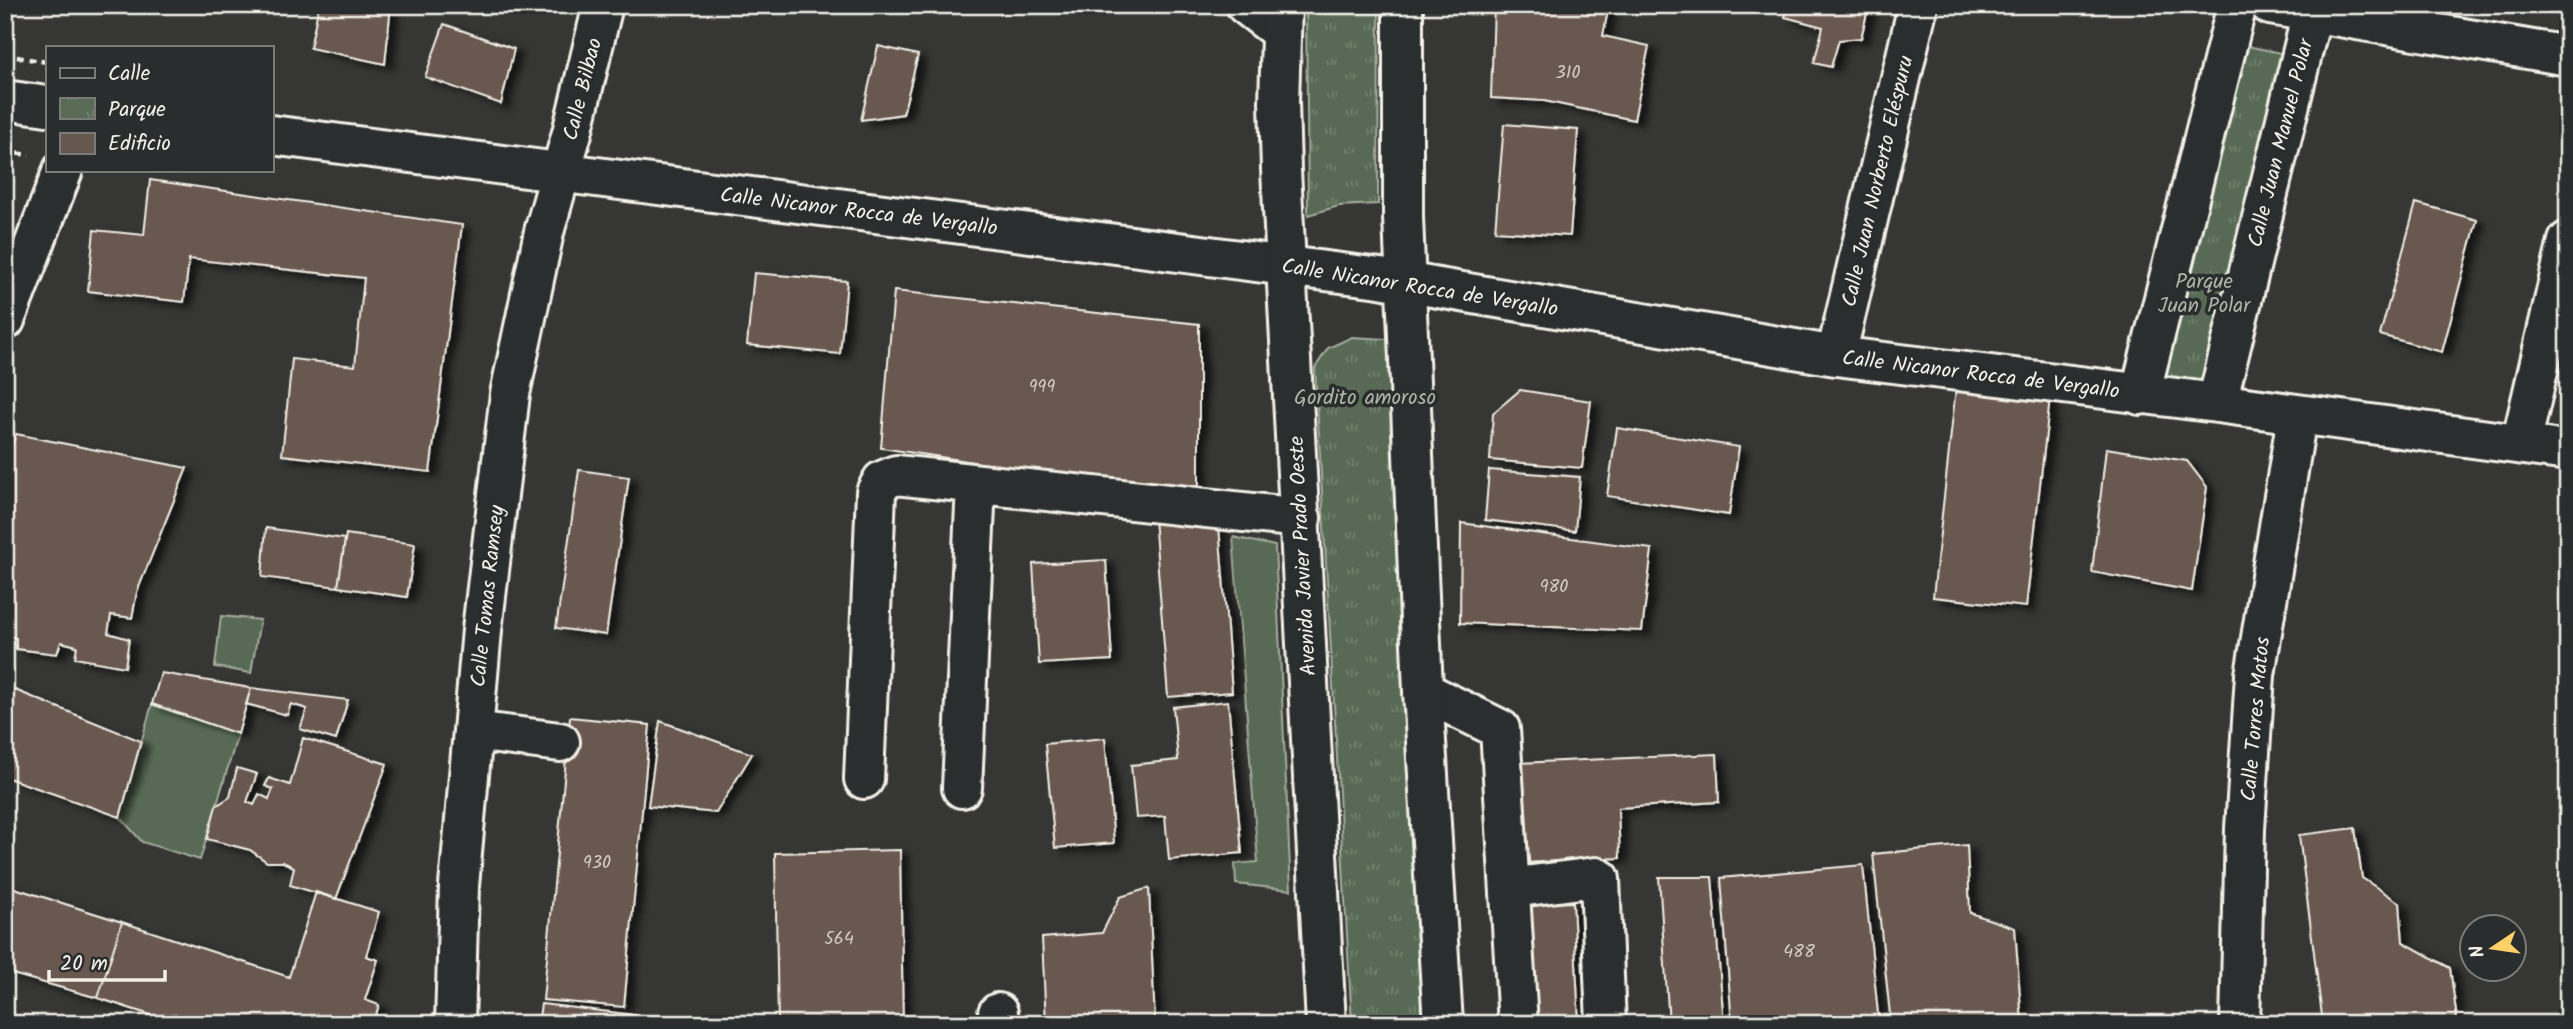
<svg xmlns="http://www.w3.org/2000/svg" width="2573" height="1029" viewBox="0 0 2573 1029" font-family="Kalam,sans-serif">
<defs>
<pattern id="park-tufts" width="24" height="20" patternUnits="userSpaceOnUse" patternTransform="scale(1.75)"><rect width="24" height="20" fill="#596b55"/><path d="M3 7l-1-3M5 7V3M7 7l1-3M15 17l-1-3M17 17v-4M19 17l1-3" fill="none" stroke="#71816d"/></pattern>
<filter id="shadow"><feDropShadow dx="8" dy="4.5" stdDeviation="3.5" flood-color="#0009"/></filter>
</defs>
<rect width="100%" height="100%" fill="#363635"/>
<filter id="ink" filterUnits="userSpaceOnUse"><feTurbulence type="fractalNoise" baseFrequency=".0143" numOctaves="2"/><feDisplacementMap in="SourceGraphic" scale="14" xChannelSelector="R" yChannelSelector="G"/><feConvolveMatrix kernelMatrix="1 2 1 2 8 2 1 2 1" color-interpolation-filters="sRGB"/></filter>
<g filter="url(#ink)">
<path fill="#596b55" stroke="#a6ae9e" stroke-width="2" d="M 1233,537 L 1275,546 L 1291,890 L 1236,884 L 1235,864 L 1258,862 Z
M 221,616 L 260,620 L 251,673 L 215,667 Z
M 152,704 L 238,734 L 200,860 L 142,842 L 120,817 Z"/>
<path fill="url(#park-tufts)" stroke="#a6ae9e" stroke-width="2" d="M 1306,5 L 1379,5 L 1378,204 L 1339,206 L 1308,215 Z
M 2228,42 L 2300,57 L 2221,386 L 2143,381 Z
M 1352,337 L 1387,339 L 1410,351 L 1444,1024 L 1352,1024 L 1315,368 L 1328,348 Z"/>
<path fill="#67584f" stroke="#f4f1e8" stroke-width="2" filter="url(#shadow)" d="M 319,5 L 391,5 L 385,64 L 310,48 Z
M 1494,5 L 1609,5 L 1603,36 L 1649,46 L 1634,120 L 1544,101 L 1491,98 Z
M 1788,5 L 1869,5 L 1861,38 L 1839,40 L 1831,67 L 1814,63 L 1823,27 L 1785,17 Z
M 444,24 L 514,49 L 501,104 L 425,77 Z
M 878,46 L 918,55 L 903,114 L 861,120 Z
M 1504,124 L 1578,130 L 1570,236 L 1495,231 Z
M 150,180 L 462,225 L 430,472 L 282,455 L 292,359 L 355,366 L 364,278 L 189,259 L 184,302 L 88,291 L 94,230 L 144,235 Z
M 2416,203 L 2477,220 L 2442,352 L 2380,335 Z
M 754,273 L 847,281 L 840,354 L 747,345 Z
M 894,291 L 1199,324 L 1199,496 L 881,448 Z
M 1956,387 L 2050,398 L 2026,607 L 1933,597 Z
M 1520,390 L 1591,401 L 1582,468 L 1490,460 L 1493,413 Z
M 1617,428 L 1739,447 L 1729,515 L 1607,496 Z
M 16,434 L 187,468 L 137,592 L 132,618 L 111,615 L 108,633 L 129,639 L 125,667 L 75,658 L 77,646 L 61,642 L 57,654 L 16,649 L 16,638 L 5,635 L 5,466 Z
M 2106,448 L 2187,461 L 2207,487 L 2192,591 L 2092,572 Z
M 579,470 L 629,477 L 606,635 L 556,628 Z
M 1489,470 L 1580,477 L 1575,531 L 1485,520 Z
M 1218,513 L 1232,692 L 1168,697 L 1154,518 Z
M 1461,523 L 1652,549 L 1642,631 L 1460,623 Z
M 266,528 L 345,539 L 338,587 L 262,577 Z
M 346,534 L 415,544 L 407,597 L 338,587 Z
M 1106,560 L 1112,660 L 1039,664 L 1033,564 Z
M 161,673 L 251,688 L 238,734 L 152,704 Z
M 5,686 L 141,741 L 120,817 L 5,777 Z
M 251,688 L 348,700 L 336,740 L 300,729 L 307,709 L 291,704 L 287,715 L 246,704 Z
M 1228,701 L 1242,853 L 1169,860 L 1165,816 L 1136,818 L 1131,765 L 1178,760 L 1173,707 Z
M 570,717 L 650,725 L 624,1007 L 543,1000 Z
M 660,721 L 752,754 L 716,813 L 648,806 Z
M 303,738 L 387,764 L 336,899 L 290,885 L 294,867 L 283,862 L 267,862 L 250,850 L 207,839 L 216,806 L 230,797 L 237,768 L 257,774 L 247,802 L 254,805 L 259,794 L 269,799 L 273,789 L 265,786 L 269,778 L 290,785 Z
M 1105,738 L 1114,843 L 1055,848 L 1045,744 Z
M 1717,754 L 1719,802 L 1618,808 L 1620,858 L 1523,863 L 1518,763 Z
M 2355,828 L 2362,878 L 2400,903 L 2403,942 L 2450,968 L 2457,1019 L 2416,1024 L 2323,1024 L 2299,835 Z
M 1967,845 L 1970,913 L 2015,928 L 2022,1024 L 1891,1024 L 1873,854 Z
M 900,850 L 903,1024 L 778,1024 L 775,853 Z
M 1863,865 L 1879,1024 L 1732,1024 L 1721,878 Z
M 1659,877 L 1712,877 L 1724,1024 L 1669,1024 Z
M 5,885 L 122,922 L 98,998 L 5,972 Z
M 1149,888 L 1155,1024 L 1046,1024 L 1042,938 L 1102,933 L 1120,897 Z
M 316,892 L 379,912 L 366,956 L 378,960 L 365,1000 L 379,1005 L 373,1024 L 178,1024 L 98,998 L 122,922 L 289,977 Z
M 316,892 L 379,912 L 366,956 L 378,960 L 365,1000 L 379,1005 L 373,1024 L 178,1024 L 98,998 L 122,922 L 289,977 Z
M 1573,902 L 1579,1024 L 1527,1024 L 1520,904 Z
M 541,1004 L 670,1019 L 669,1024 L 538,1024 Z"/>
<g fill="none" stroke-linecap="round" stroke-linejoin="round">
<g stroke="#f4f1e8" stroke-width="44">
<path id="minor" d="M 1246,5 L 1281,32
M 2270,5 L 2568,56
M 5,100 L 47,106
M 271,135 L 1380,278 L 1836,356 L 2217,403 L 2568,451
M 5,320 L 63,170
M 1836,356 L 1918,5
M 2140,395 L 2237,5
M 2217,403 L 2314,5
M 2521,444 L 2568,241
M 1423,691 L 1500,729 L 1518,1024
M 473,731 L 560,742
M 864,779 L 876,492 L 882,481 L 896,475 L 1301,518
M 962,788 L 976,484
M 1510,888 L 1596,877 L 1600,879 L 1606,1024
M 998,1013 L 999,1024
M 455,1024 L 459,886 L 473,731 L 482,630 L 510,394 L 544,232 L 572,133 L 603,5
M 2240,1024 L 2245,829 L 2255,675 L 2297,416"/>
</g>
<g stroke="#f4f1e8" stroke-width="44">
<path id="major" d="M 1282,5 L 1279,102 L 1281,170 L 1326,1024
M 1403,5 L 1403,217 L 1423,691 L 1443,1024"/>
</g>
<path stroke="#f4f1e8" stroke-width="4.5" stroke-dasharray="7 5" stroke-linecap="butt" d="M 5,55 L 47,62
M 5,152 L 29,155"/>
<use href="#minor" stroke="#2a2d2e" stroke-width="38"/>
<use href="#major" stroke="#2a2d2e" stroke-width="38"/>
</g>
</g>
<g text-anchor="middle" stroke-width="7" stroke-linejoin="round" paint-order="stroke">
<g font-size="18" fill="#d1cbc2">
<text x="1568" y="78">310</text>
<text x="1042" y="392">999</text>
<text x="1554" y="592">980</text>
<text x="597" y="868">930</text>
<text x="839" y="944">564</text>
<text x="1799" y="957">488</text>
</g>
<g font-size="21" fill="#f4f1e8" stroke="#2a2d2e">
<text transform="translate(582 89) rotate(-76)" y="7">Calle Bilbao</text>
<text transform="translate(2280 143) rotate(-76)" y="7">Calle Juan Manuel Polar</text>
<text transform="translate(1877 181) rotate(-77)" y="7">Calle Juan Norberto Eléspuru</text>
<text transform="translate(859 211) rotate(7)" y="7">Calle Nicanor Rocca de Vergallo</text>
<text transform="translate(1420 287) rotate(9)" y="7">Calle Nicanor Rocca de Vergallo</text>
<text transform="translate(1981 374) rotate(7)" y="7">Calle Nicanor Rocca de Vergallo</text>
<text transform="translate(1302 556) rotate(-93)" y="7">Avenida Javier Prado Oeste</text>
<text transform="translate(487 596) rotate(-84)" y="7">Calle Tomas Ramsey</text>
<text transform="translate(2255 719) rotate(-85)" y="7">Calle Torres Matos</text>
</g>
<g font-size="21" fill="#aeb5a6" stroke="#2a2d2e">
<text x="2204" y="288">Parque<tspan x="2204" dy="24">Juan Polar</tspan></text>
<text x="1365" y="404">Gordito amoroso</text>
</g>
</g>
<rect width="2573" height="1029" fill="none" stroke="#2a2d2e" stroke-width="28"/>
<rect x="14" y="14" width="2545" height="1001" fill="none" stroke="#f4f1e8" stroke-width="2.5" filter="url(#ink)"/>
<rect x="46" y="46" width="228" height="126" fill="#2a2d2e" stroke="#7b7b78" stroke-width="2"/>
<rect x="60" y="68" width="35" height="10" fill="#2a2d2e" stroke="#7b7b78" stroke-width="2"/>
<text x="108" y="80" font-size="21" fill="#f4f1e8">Calle</text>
<rect x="60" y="98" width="35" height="21" fill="url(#park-tufts)" stroke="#7b7b78" stroke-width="2"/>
<text x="108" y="116" font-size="21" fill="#f4f1e8">Parque</text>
<rect x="60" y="133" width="35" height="21" fill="#67584f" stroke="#7b7b78" stroke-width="2"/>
<text x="108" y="150" font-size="21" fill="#f4f1e8">Edificio</text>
<g transform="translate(2493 948) rotate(257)"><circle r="33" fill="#2a2d2e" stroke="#7b7b78" stroke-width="2"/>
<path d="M0-5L12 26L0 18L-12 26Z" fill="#ffd166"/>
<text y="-10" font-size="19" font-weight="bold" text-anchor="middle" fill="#f4f1e8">N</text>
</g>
<path d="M49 970v10h116v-10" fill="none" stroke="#f4f1e8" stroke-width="3.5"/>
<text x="60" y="970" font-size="21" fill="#f4f1e8" stroke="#2a2d2e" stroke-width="5" paint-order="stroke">20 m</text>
</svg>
